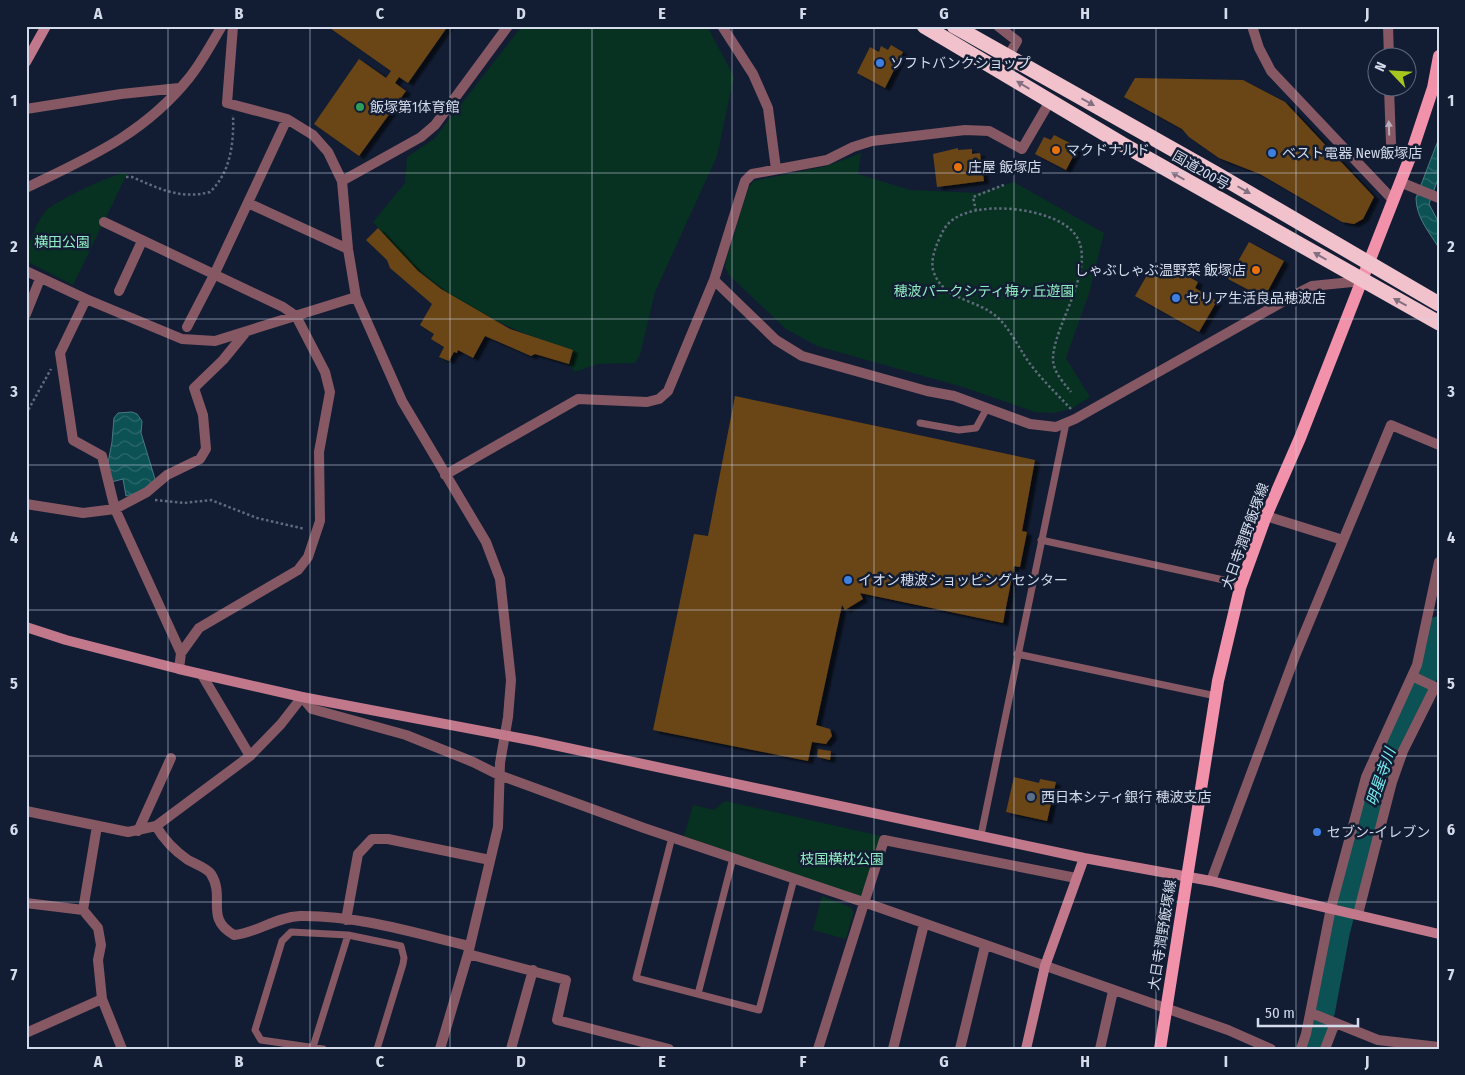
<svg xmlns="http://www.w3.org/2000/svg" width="1465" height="1075" viewBox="0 0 1465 1075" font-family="'Fira Sans Condensed','Noto Sans JP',sans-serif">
<defs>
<pattern id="water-waves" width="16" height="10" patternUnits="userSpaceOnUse" patternTransform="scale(1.25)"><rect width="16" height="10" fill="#0c5153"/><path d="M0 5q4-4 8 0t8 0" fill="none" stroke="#2e696c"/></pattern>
<filter id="shadow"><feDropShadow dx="5" dy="3" stdDeviation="1" flood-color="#0009"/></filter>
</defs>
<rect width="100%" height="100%" fill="#121d33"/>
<path fill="#073221" d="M 522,26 L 707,26 L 734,77 L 717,156 L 655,292 L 640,355 L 635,363 L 597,364 L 575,372 L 569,364 L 572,350 C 517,333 465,310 420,272 C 403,257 388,239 373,222 L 405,183 L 407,157 L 434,139 Z
M 861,153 L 858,174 L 910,190 L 978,193 L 1014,182 L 1104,233 L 1089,293 L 1066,358 L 1090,397 L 1071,409 L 1053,413 L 1035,412 L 963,387 L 817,346 L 786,329 L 730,276 L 725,267 L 728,254 L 749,187 L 754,181 L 827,166 Z
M 125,173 L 127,174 L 73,285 L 26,261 C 26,249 38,217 48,209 C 60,199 110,175 125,173 Z
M 725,801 L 881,836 L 865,891 L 861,897 L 857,897 L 684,836 L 693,805 L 714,810 Z
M 822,896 L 852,908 L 853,914 L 846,939 L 813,930 Z"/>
<path fill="url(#water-waves)" stroke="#487b81" d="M 1439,138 L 1439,176 L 1429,204 L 1439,223 L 1439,248 C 1429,232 1416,217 1416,198 Z
M 132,412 L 137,414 L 142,421 L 141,433 L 155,479 C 149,489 137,493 126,496 L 123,479 L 111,482 L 108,463 L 112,442 L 114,418 L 118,413 Z"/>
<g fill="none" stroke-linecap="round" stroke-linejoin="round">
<path stroke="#0c5153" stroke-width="24" d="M 1311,1049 L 1323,1011 L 1338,931 L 1373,798 L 1387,754 L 1427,672 L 1439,628"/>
</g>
<path fill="#6a4516" filter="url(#shadow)" d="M 327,26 L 448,26 L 408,83 L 399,77 L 395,83 L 406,91 L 359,156 L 314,124 L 359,59 L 386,78 L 391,71 Z
M 891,45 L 903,52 L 885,88 L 857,73 L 870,47 L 879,52 L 881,46 L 888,50 Z
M 1135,78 L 1243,80 L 1285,102 L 1374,197 L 1363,219 L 1354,224 L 1342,222 L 1260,174 L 1219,158 L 1189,137 L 1182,129 L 1124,97 Z
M 1054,135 L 1078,147 L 1066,170 L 1035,154 L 1044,137 L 1051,140 Z
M 958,148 L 958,150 L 972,149 L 972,154 L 980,153 L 984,181 L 937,187 L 933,154 Z
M 378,228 L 418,271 L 441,289 L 510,329 L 573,350 L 569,364 L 535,354 L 531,356 L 485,336 L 473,358 L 458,350 L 457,353 L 454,352 L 449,361 L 439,357 L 444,347 L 431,339 L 434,334 L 420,325 L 432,304 L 390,268 L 387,260 L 366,240 Z
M 1249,242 L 1284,261 L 1264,298 L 1228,279 Z
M 1154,263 L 1177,276 L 1180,272 L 1198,282 L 1195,288 L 1217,301 L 1199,332 L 1135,296 Z
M 735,396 L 1035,460 L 1022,531 L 1027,532 L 1020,567 L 1014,566 L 1003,623 L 860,593 L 863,599 L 845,610 L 842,605 L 816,725 L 830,729 L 832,736 L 826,744 L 812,742 L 808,761 L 653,730 L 694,534 L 708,536 Z
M 818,749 L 831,751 L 830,760 L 817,757 Z
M 1014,777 L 1039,783 L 1040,779 L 1056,782 L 1047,821 L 1006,812 Z"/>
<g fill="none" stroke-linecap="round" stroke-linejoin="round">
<path stroke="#606a7d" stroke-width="2.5" stroke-dasharray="2.5 2.5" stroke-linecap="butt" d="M 126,177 L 132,177 C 158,188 180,200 210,192 C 231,172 234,142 233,115
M 976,211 L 973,197 L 1006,184
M 1071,409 C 1056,393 1040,378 1028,361 C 1016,344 1009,325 992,313 C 970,298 942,299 933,270 C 931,261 934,252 937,244 C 940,238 943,229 948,224 C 971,198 1053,207 1074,233 C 1100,264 1053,325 1053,359 C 1053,372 1064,383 1071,392
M 26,414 L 51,369
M 155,500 L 184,503 L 211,500 L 257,518 L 305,529"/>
<path stroke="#865863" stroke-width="7" d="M 920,423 L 959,430 L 976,428 L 987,408
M 1041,540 L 1242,584
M 1017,654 L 1216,696
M 981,835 L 1066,423
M 672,837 L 636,978 L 759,1010 L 794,879
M 698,994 L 733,858
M 313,1047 L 348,935
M 323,1049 L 261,1040 L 255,1030 L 282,941 L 291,932 L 348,935 L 401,946 L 404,958 L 403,964 L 377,1049"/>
<path stroke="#865863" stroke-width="10" d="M 233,26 L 227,103 L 287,119 L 313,135 L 328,152 L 342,181 L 348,249 L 356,297 L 402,401 L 486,542 L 500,579 L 511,680 L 508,717 L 500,763 L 498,827 L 468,954 L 440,1049
M 722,26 L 753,74 L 768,108 L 776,169
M 998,26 L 1017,41 L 1008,57
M 1252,26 L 1259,48 L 1271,71 L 1393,200
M 1388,26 L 1389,58
M 1389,88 L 1391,143 L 1393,149 L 1409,160
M 26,109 L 121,94 L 179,88
M 342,181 L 421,137 L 435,125 L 508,26
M 1400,182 L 1439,198
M 26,188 C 90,157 144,134 189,78 C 202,62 211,44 222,26
M 248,203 L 348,249
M 104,222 L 283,307 L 296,316 L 325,372 L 330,392 L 319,452 L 320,521 L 308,557 L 298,570 L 199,628 L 181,653 L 179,669
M 26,271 L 86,299 L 182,339 L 215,341 L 356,297
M 714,280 L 776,340 L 802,356 L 927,391 L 954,396 L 1030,424 L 1056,427 L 1075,419 L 1300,292 L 1312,286 L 1362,281
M 119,291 L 142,241
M 86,299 L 60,353 L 73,440 L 102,456 L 115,509 L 181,653
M 26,314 L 40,279
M 187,327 L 214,275 L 287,119
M 445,475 L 578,399 L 647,402 L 659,399 L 668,391 L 714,280 L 745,181 L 752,174 L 827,160 L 853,147 L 872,141 L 965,130 L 989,131 L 1022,149 L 1050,101
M 26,504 L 83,513 L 115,509 L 147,492 L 167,475 L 200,459 L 206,449 L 203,415 L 194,388 L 223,360 L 245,333
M 1266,516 L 1343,540
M 202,675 L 250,756
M 26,811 L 128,832 L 156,826 L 250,756 L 281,724 L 302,697 L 312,709 L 406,735 L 473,762 L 499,775 L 644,828 L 875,906 L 1228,1030 L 1271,1049
M 97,826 L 83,910 L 98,928 L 101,945 L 98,960 L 102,999 L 122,1049
M 156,826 C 164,840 175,851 188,860 C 195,864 207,868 211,874 C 226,898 204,918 234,935 C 257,933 276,917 300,916 C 357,915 415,933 469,946
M 138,831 L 171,758
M 1211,881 L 1295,656 L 1391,425 L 1439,445
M 26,903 L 83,910
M 1358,914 L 1392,782 L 1403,751 L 1435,687 L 1412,676
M 346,920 L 358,854 L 372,839 L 388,839 L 490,860
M 468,954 L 566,980 L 557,1020 L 669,1049
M 1311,1013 L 1378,1040 L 1439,1047
M 26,1033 L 102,999
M 511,1049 L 533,970
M 818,1049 L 884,840 L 1076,878
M 893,1049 L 924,924
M 960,1049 L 985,946
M 1100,1049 L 1113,991
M 1301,1049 L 1306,1034 L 1331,908 L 1366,777 L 1417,665 L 1439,562
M 1325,1049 L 1335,1023"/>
<path stroke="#c2788b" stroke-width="10" d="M 26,62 L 46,26
M 26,627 L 66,640 L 179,669 L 302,697 L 535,741 L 1084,858 L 1211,881 L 1439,934
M 1026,1049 L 1045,966 L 1084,858"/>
<path stroke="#f191aa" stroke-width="12" d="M 1160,1049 L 1218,681 L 1240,588 L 1266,516 L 1300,438 L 1409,160 L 1433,88 L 1439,56"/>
<path stroke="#f1c1cc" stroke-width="15" d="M 924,26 L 1122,144 L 1439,323
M 954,26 L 1213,172 L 1439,304"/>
</g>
<defs><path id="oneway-solid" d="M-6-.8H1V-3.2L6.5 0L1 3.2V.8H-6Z" transform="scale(1.25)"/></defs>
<g fill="#826f80">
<use href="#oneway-solid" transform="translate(1023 85) rotate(-149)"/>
<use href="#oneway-solid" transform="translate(1088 102) rotate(29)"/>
<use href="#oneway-solid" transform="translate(1178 176) rotate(-150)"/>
<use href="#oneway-solid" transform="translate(1244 190) rotate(30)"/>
<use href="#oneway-solid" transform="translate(1320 256) rotate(-150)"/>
<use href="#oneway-solid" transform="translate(1400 302) rotate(-151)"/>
</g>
<use fill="#b9aebc" href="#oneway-solid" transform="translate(1389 128) rotate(-92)"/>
<path fill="none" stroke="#d4dcec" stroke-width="1" stroke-opacity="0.55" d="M 168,26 L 168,1049M 310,26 L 310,1049M 450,26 L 450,1049M 592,26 L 592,1049M 732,26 L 732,1049M 874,26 L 874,1049M 1014,26 L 1014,1049M 1156,26 L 1156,1049M 1296,26 L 1296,1049M 26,173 L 1439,173M 26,319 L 1439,319M 26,465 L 1439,465M 26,610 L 1439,610M 26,756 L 1439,756M 26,902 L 1439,902"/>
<g fill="#3f7fe0" stroke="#121d33" stroke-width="2">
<circle cx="880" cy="63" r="5"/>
<circle cx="1272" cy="153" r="5"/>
<circle cx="1176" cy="298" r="5"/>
<circle cx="848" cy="580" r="5"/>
<circle cx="1317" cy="832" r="5"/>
</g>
<circle fill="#2e9e5b" stroke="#121d33" stroke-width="2" cx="360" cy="107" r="5"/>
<g fill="#e8710a" stroke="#121d33" stroke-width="2">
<circle cx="1056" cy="150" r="5"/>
<circle cx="958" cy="167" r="5"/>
<circle cx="1256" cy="270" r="5"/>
</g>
<circle fill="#5c6f8a" stroke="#121d33" stroke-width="2" cx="1031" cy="797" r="5"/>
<g text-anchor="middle" stroke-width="5" stroke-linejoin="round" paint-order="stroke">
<g font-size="14" fill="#d4dcec" stroke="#121d33" text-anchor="start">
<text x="890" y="68">ソフトバンクショップ</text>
<text x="370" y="112">飯塚第1体育館</text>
<text x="1066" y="155">マクドナルド</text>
<text x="1282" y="158">ベスト電器 New飯塚店</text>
<text x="968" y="172">庄屋 飯塚店</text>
<text x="1246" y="275" text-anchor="end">しゃぶしゃぶ温野菜 飯塚店</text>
<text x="1186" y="303">セリア生活良品穂波店</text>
<text x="858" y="585">イオン穂波ショッピングセンター</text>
<text x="1041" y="802">西日本シティ銀行 穂波支店</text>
<text x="1327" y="837">セブン-イレブン</text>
</g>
<g font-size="14" fill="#d4dcec" stroke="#121d33">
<text transform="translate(1201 170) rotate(30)" y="5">国道200号</text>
<text transform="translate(1245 536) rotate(-70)" y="5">大日寺潤野飯塚線</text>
<text transform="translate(1162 935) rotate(-81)" y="5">大日寺潤野飯塚線</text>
</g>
<g font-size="14" fill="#90edc1" stroke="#121d33">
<text x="62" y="247">横田公園</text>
<text x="984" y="296">穂波パークシティ梅ヶ丘遊園</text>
<text x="842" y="864">枝国横枕公園</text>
</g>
<g font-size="15" font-style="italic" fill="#76f0f4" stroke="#121d33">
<text transform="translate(1381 777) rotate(-71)" y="5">明星寺川</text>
</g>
</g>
<rect width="1465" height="1075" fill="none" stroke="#121d33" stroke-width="55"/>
<g transform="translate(1392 72) rotate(295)"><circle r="24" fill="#121d33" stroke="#60697d"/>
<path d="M0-4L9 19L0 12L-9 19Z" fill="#a7c71e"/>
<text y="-8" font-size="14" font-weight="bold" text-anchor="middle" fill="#d4dcec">N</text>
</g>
<path d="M1258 1018v8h100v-8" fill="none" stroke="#d4dcec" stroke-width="2.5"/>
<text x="1265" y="1018" font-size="15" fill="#d4dcec" stroke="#121d33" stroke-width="4" paint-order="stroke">50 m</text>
<rect x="28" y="28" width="1410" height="1020" fill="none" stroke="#d4dcec" stroke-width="2"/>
<g font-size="16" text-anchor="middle" font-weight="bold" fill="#d4dcec">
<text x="98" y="19">A</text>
<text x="239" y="19">B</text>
<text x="380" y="19">C</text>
<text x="521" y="19">D</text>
<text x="662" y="19">E</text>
<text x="803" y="19">F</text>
<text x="944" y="19">G</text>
<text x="1085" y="19">H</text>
<text x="1226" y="19">I</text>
<text x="1367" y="19">J</text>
<text x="14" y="106">1</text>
<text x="1451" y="106">1</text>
<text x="14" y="252">2</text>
<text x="1451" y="252">2</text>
<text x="14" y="397">3</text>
<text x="1451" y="397">3</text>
<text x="14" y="543">4</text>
<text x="1451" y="543">4</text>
<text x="14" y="689">5</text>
<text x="1451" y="689">5</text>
<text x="14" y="835">6</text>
<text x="1451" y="835">6</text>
<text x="14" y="980">7</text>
<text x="1451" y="980">7</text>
<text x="98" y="1067">A</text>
<text x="239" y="1067">B</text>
<text x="380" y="1067">C</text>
<text x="521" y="1067">D</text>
<text x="662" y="1067">E</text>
<text x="803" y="1067">F</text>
<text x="944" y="1067">G</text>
<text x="1085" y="1067">H</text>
<text x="1226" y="1067">I</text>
<text x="1367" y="1067">J</text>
</g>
</svg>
